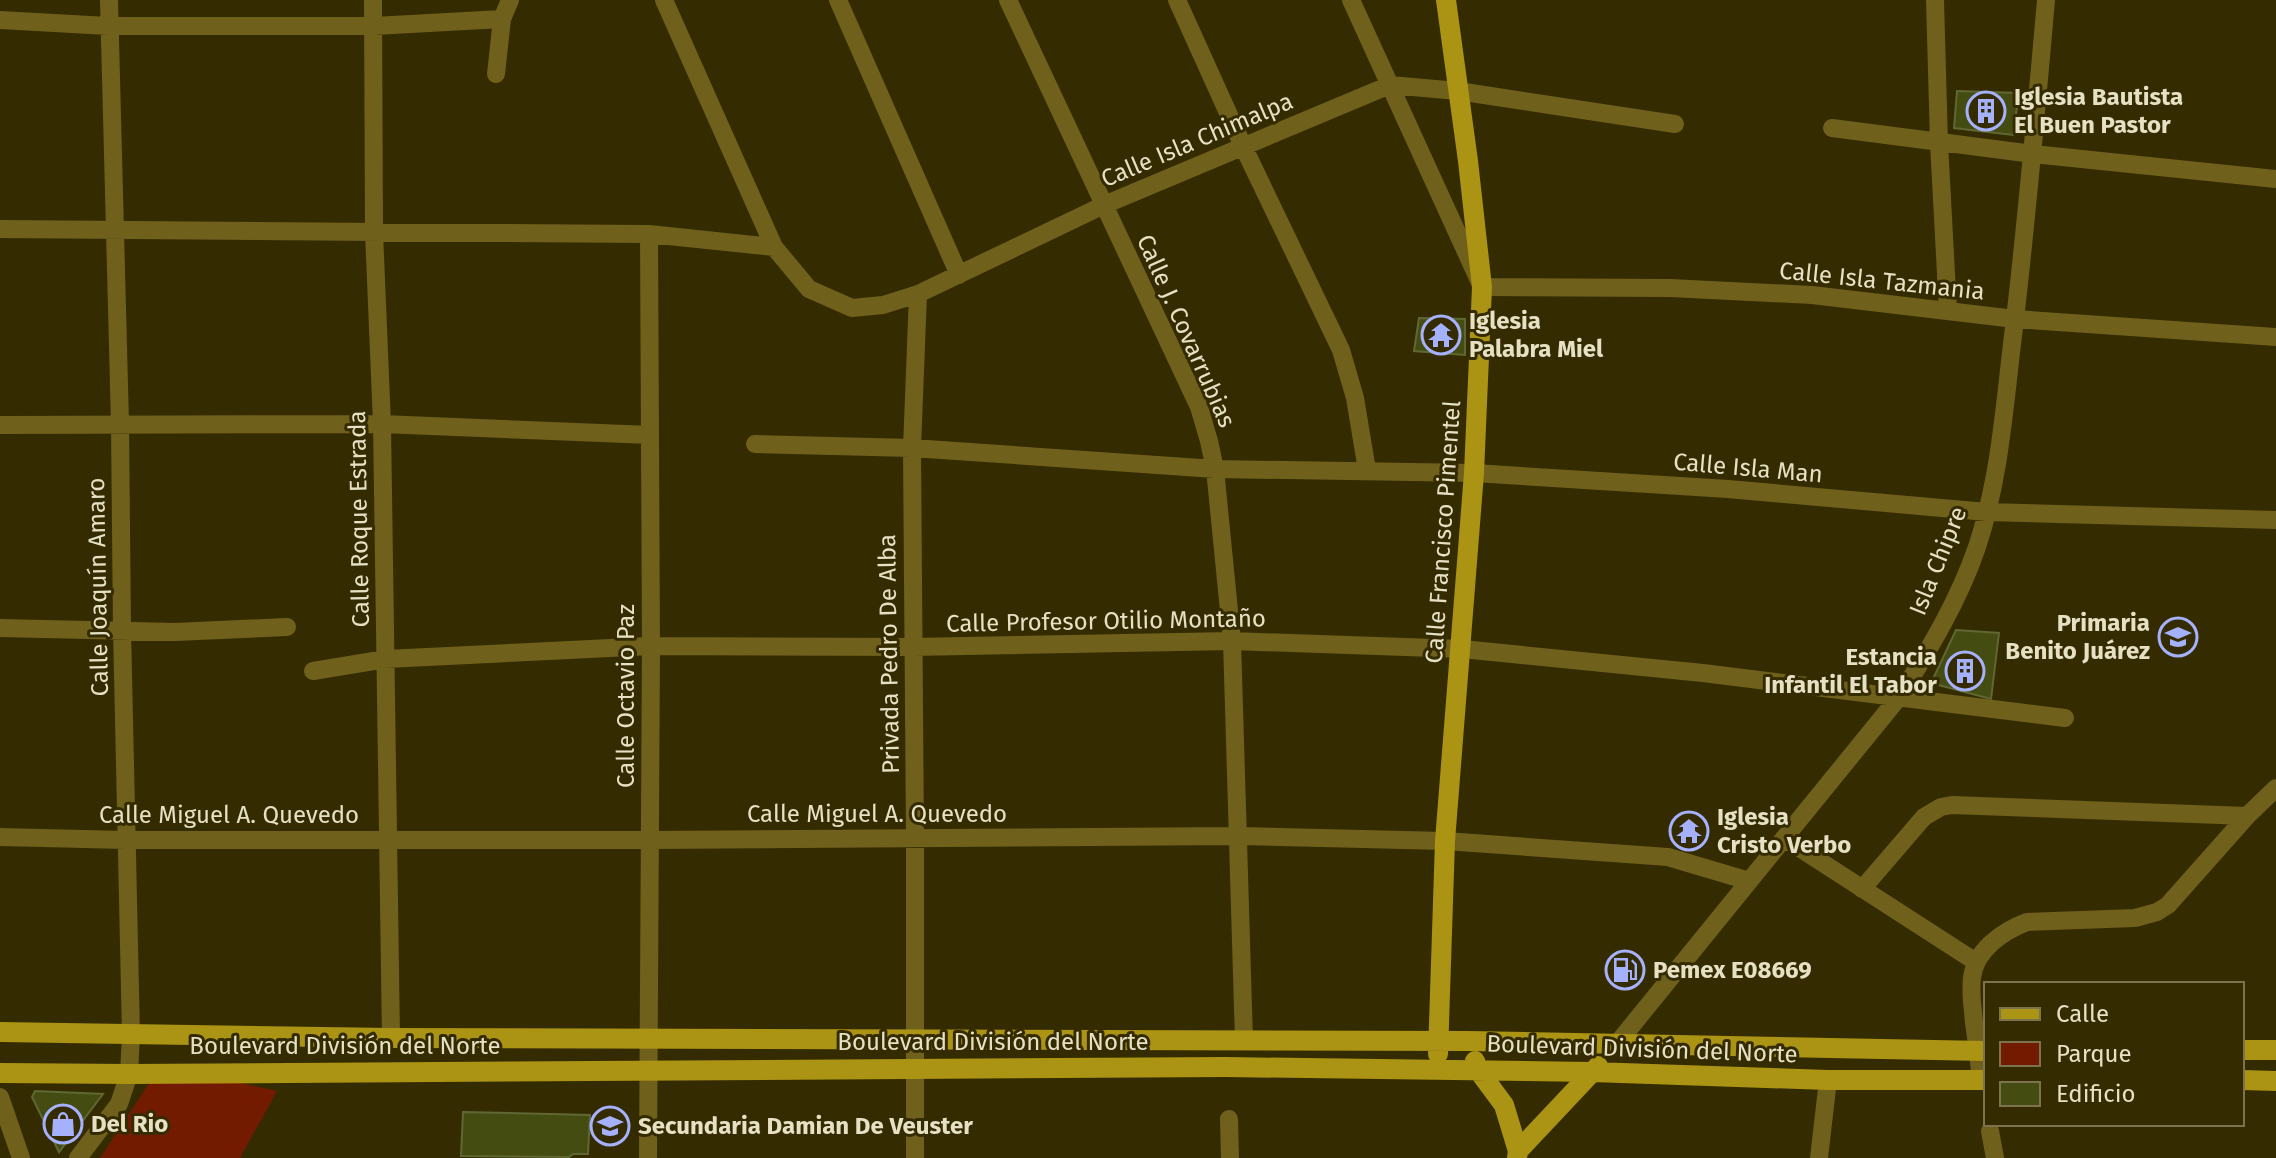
<svg xmlns="http://www.w3.org/2000/svg" width="2276" height="1158" viewBox="0 0 2276 1158" font-family="'Fira Sans',sans-serif">
<rect width="100%" height="100%" fill="#352b00"/>
<path fill="#721b00" d="M 150,1082 L 240,1083 L 277,1091 L 240,1158 L 100,1158 Z"/>
<path fill="#444c11" stroke="#5f6833" stroke-width="2" d="M 1957,91 L 2019,93 L 2013,135 L 1954,128 Z
M 1419,318 L 1465,319 L 1465,355 L 1414,351 Z
M 1956,630 L 1999,633 L 1991,699 L 1931,683 Z
M 35,1091 L 103,1094 L 59,1152 L 32,1097 Z
M 463,1112 L 590,1115 L 588,1154 L 573,1154 L 569,1157 L 461,1156 Z"/>
<g fill="none" stroke-linecap="round" stroke-linejoin="round">
<path stroke="#6f601c" stroke-width="18" d="M 373,0 L 374,232 L 382,424 L 391,1038
M 664,0 L 774,247 L 809,289 L 852,308 L 883,305 L 918,294 L 1104,205 L 1390,85 L 1458,91 L 1675,124
M 838,0 L 959,275
M 1008,0 L 1199,407 L 1209,441 L 1215,469 L 1232,641 L 1244,1041
M 1177,0 L 1243,146 L 1341,350 L 1355,398 L 1367,470
M 1351,0 L 1482,287 L 1670,288 L 1812,295 L 2015,319 L 2276,337
M 1935,0 L 1939,143 L 1948,311
M 0,20 L 108,26 L 374,26 L 502,19
M 496,74 L 502,19 L 510,0
M 1832,128 L 2033,154 L 2276,179
M 0,229 L 649,234 L 774,247
M 0,425 L 382,424 L 650,435
M 755,444 L 912,448 L 1215,469 L 1474,473 L 1728,489 L 1987,512 L 2276,520
M 0,628 L 175,632 L 287,627
M 313,671 L 386,659 L 651,646 L 912,647 L 1232,641 L 1462,649 L 1703,673 L 2065,718
M 0,837 L 126,840 L 648,840 L 1239,836 L 1445,841 L 1668,857 L 1749,881
M 1784,838 L 1976,962
M 1862,889 L 1924,817 L 1941,807 L 1952,805 L 2247,816
M 1616,1045 L 1899,697 C 1929,650 1959,600 1977,547 C 1999,481 2004,412 2012,344 C 2026,230 2036,115 2046,0
M 1981,1080 C 1979,1061 1977,1042 1974,1023 C 1973,1008 1970,993 1972,978 C 1975,950 2003,931 2027,922 L 2135,918 L 2157,912 L 2168,905 L 2247,816 L 2276,788
M 0,1097 L 21,1158
M 1229,1119 L 1230,1158
M 1990,1131 L 1995,1158
M 78,1158 L 119,1104 L 129,1074 L 131,1035 L 122,629 L 120,424 L 109,0
M 648,1158 L 651,646 L 649,234
M 915,1158 L 915,837 L 912,448 L 918,294
M 1819,1158 L 1828,1080"/>
<path stroke="#ab9314" stroke-width="20" d="M 0,1032 L 391,1038 L 1468,1041 L 1986,1051
M 2242,1050 L 2276,1050
M 1438,1054 L 1445,841 L 1474,473 L 1482,287 L 1468,161 L 1446,0
M 1475,1061 L 1478,1070 L 1504,1105 L 1518,1151 L 1517,1158
M 0,1073 L 129,1074 L 1226,1067 L 1592,1072 L 1828,1080 L 1986,1080
M 2242,1080 L 2276,1081
M 1518,1151 L 1598,1066"/>
</g>
<defs>
<g id="building-ring" transform="scale(2)"><circle r="9.5" fill="#352b00" stroke="#a5b1fc" stroke-width="1.5"/><path d="M-4-6H4V6H1V3H-1V6H-4ZM-2.5-4.3h1.7v1.8h-1.7ZM.8-4.3h1.7v1.8H.8ZM-2.5-1h1.7V.8h-1.7ZM.8-1h1.7V.8H.8Z" fill="#a5b1fc"/></g>
<g id="temple-ring" transform="scale(2)"><circle r="9.5" fill="#352b00" stroke="#a5b1fc" stroke-width="1.5"/><path d="M0-6L5-2H3V0L6.5 2.5H4V6H1.5V3h-3V6H-4V2.5H-6.5L-3 0V-2H-5Z" fill="#a5b1fc"/></g>
<g id="school-ring" transform="scale(2)"><circle r="9.5" fill="#352b00" stroke="#a5b1fc" stroke-width="1.5"/><path d="M0-5L7-2L0 1L-7-2ZM-4 1L0 2.5L4 1V4Q0 6-4 4Z" fill="#a5b1fc"/></g>
<g id="fuel-ring" transform="scale(2)"><circle r="9.5" fill="#352b00" stroke="#a5b1fc" stroke-width="1.5"/><path d="M-5.5-6h7V0h2V4h1.3V-2.5L3-4.5l.8-.8L6-3V5H2.5V1h-1V6h-7ZM-4.2-4.7v3.2H.2V-4.7Z" fill="#a5b1fc"/></g>
<g id="shop-ring" transform="scale(2)"><circle r="9.5" fill="#352b00" stroke="#a5b1fc" stroke-width="1.5"/><path d="M-5-2.5h2.3a2.7 3.5 0 0 1 5.4 0H5L5.5 6h-11ZM-1.5-2.5h3a1.5 2.3 0 0 0-3 0Z" fill="#a5b1fc"/></g>
</defs>
<g fill-rule="evenodd">
<use href="#building-ring" x="1986" y="111"/>
<use href="#temple-ring" x="1441" y="335"/>
<use href="#school-ring" x="2178" y="637"/>
<use href="#building-ring" x="1965" y="671"/>
<use href="#temple-ring" x="1689" y="831"/>
<use href="#fuel-ring" x="1625" y="970"/>
<use href="#shop-ring" x="63" y="1124"/>
<use href="#school-ring" x="610" y="1126"/>
</g>
<g text-anchor="middle" stroke-width="6" stroke-linejoin="round" paint-order="stroke">
<g font-size="24" font-weight="bold" fill="#e6e0c4" stroke="#352b00" text-anchor="start">
<text x="2014" y="105">Iglesia Bautista<tspan x="2014" dy="28">El Buen Pastor</tspan></text>
<text x="1469" y="329">Iglesia<tspan x="1469" dy="28">Palabra Miel</tspan></text>
<text x="2150" y="631" text-anchor="end">Primaria<tspan x="2150" dy="28">Benito Juárez</tspan></text>
<text x="1937" y="665" text-anchor="end">Estancia<tspan x="1937" dy="28">Infantil El Tabor</tspan></text>
<text x="1717" y="825">Iglesia<tspan x="1717" dy="28">Cristo Verbo</tspan></text>
<text x="1653" y="978">Pemex E08669</text>
<text x="91" y="1132">Del Rio</text>
<text x="638" y="1134">Secundaria Damian De Veuster</text>
</g>
<g font-size="24" fill="#e6e0c4" stroke="#352b00">
<text transform="translate(1197 140) rotate(-23)" y="8">Calle Isla Chimalpa</text>
<text transform="translate(1882 281) rotate(6)" y="8">Calle Isla Tazmania</text>
<text transform="translate(1186 331) rotate(66)" y="8">Calle J. Covarrubias</text>
<text transform="translate(1748 468) rotate(5)" y="8">Calle Isla Man</text>
<text transform="translate(359 519) rotate(-91)" y="8">Calle Roque Estrada</text>
<text transform="translate(1443 532) rotate(-86)" y="8">Calle Francisco Pimentel</text>
<text transform="translate(1938 561) rotate(-68)" y="8">Isla Chipre</text>
<text transform="translate(98 587) rotate(-91)" y="8">Calle Joaquín Amaro</text>
<text transform="translate(1106 621) rotate(-1)" y="8">Calle Profesor Otilio Montaño</text>
<text transform="translate(889 654) rotate(-91)" y="8">Privada Pedro De Alba</text>
<text transform="translate(626 696) rotate(-90)" y="8">Calle Octavio Paz</text>
<text x="877" y="822">Calle Miguel A. Quevedo</text>
<text x="229" y="823">Calle Miguel A. Quevedo</text>
<text x="993" y="1050">Boulevard División del Norte</text>
<text x="345" y="1054">Boulevard División del Norte</text>
<text transform="translate(1642 1049) rotate(2)" y="8">Boulevard División del Norte</text>
</g>
</g>
<rect x="1984" y="982" width="260" height="144" fill="#352b00" stroke="#7c734e" stroke-width="2"/>
<rect x="2000" y="1008" width="40" height="12" fill="#ab9314" stroke="#7c734e" stroke-width="2"/>
<text x="2056" y="1022" font-size="24" fill="#e6e0c4">Calle</text>
<rect x="2000" y="1042" width="40" height="24" fill="#721b00" stroke="#7c734e" stroke-width="2"/>
<text x="2056" y="1062" font-size="24" fill="#e6e0c4">Parque</text>
<rect x="2000" y="1082" width="40" height="24" fill="#444c11" stroke="#7c734e" stroke-width="2"/>
<text x="2056" y="1102" font-size="24" fill="#e6e0c4">Edificio</text>
</svg>
